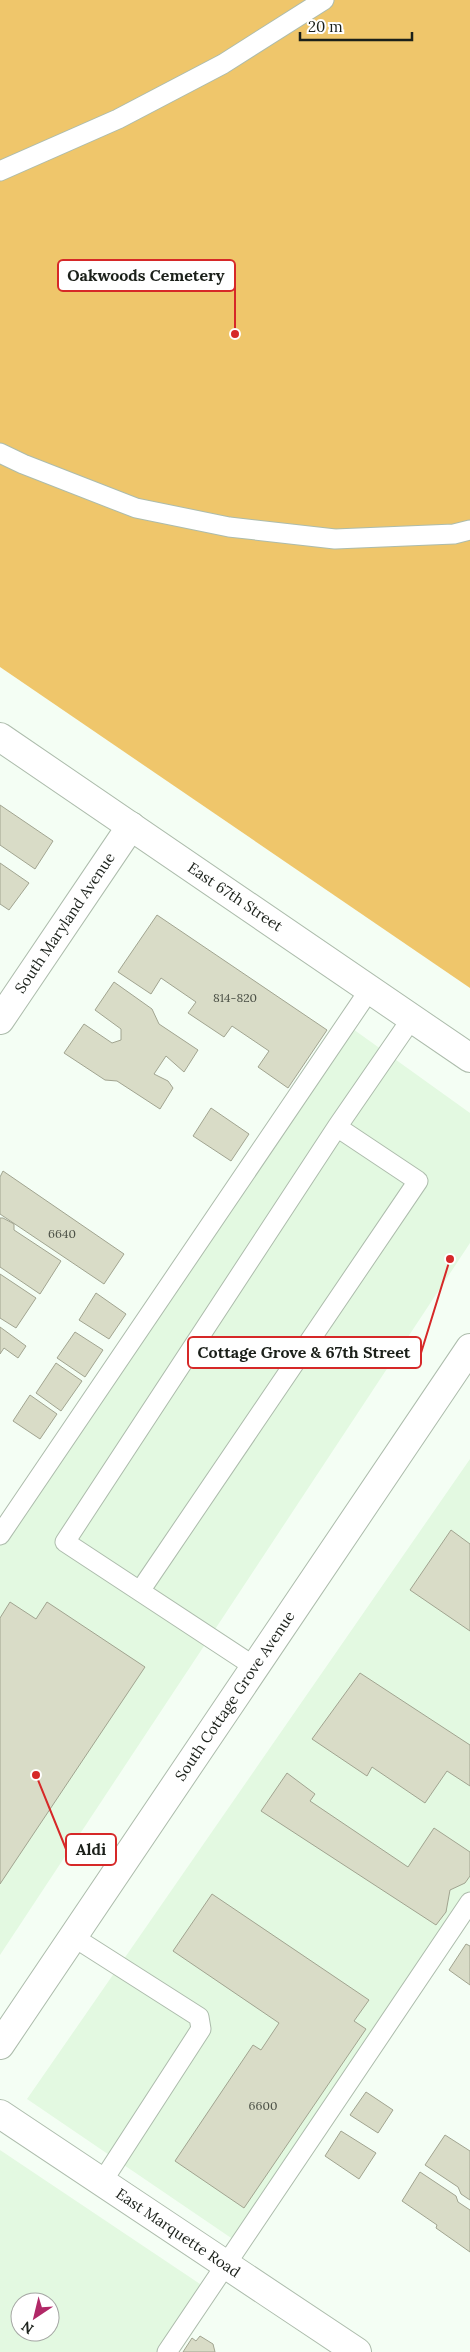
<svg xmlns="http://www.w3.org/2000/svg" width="470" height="2352" viewBox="0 0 470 2352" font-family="Lora,serif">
<rect width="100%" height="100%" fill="#f4fef4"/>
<path fill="#e3f9e1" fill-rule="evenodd" d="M 346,1024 L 470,1113 L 470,1243 L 0,1955 L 0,1535 Z
M 470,1459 L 470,1902 L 240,2244 L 27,2099 Z
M 0,2150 L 209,2290 L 167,2352 L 0,2352 ZM 20,2302 L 50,2302 L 50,2332 L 20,2332 Z"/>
<path fill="#efc66b" d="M 0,0 L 470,0 L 470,988 L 0,667 Z"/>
<path fill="#d9dcc7" stroke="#a1a490" d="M 0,805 L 53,841 L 35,869 L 0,845 Z
M 0,863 L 29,883 L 9,910 L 0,904 Z
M 157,915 L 327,1030 L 288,1088 L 258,1067 L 269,1051 L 232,1026 L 224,1037 L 188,1013 L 196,1002 L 161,978 L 151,994 L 118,972 Z
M 114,982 L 152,1009 L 159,1024 L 198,1050 L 184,1072 L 166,1056 L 154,1074 L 168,1081 L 173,1088 L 160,1109 L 117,1081 L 105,1080 L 64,1053 L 84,1024 L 112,1043 L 121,1040 L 121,1029 L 95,1010 Z
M 211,1108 L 249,1134 L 231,1161 L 193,1136 Z
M 3,1171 L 124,1254 L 104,1284 L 0,1214 L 0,1177 Z
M 0,1218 L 3,1218 L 14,1224 L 14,1230 L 61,1261 L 40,1294 L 0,1267 Z
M 0,1274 L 36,1298 L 16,1328 L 0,1318 Z
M 96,1293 L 126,1314 L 109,1339 L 79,1320 Z
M 0,1327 L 26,1346 L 18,1358 L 4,1348 L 0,1354 Z
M 75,1332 L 103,1350 L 85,1377 L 57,1358 Z
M 56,1363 L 82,1381 L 61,1411 L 36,1393 Z
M 30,1395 L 57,1414 L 40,1439 L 13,1421 Z
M 451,1530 L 470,1544 L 470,1631 L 410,1590 Z
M 10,1602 L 36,1619 L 47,1602 L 145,1667 L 0,1884 L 0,1618 Z
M 360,1673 L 470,1745 L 470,1786 L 447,1771 L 425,1803 L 372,1767 L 367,1776 L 312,1739 Z
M 287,1773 L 315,1794 L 310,1801 L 408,1867 L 434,1828 L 470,1852 L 470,1876 L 465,1883 L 450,1890 L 446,1912 L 436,1925 L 261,1811 Z
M 212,1894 L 369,2000 L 354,2021 L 366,2029 L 244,2208 L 175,2161 L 253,2045 L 261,2050 L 279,2023 L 173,1951 Z
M 466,1944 L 470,1946 L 470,1985 L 449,1970 Z
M 366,2092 L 393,2110 L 378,2133 L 350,2115 Z
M 341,2131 L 376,2153 L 359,2179 L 325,2156 Z
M 445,2135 L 470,2151 L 470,2200 L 461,2194 L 458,2187 L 425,2165 Z
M 420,2172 L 456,2196 L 458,2202 L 470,2210 L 470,2252 L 436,2228 L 437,2225 L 402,2201 Z
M 200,2336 L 213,2344 L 215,2352 L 183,2352 L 192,2338 L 196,2341 Z"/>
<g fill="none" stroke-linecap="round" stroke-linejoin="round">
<g stroke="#adbcac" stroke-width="21">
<path id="lane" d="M 0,171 L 118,119 L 223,64 L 324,0
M 0,453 L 23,464 L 136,508 L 229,527 L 335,539 L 454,534 L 470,530
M 0,1535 L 370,989
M 140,1591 L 418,1181 L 337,1127
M 255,1667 L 65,1542 L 337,1127 L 412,1018
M 72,1936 L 199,2017 L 201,2029 L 102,2182
M 167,2352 L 470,1902"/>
</g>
<g stroke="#adbcac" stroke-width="30">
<path id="street" d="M 0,1020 L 131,826"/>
</g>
<g stroke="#adbcac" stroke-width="30">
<path id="secondary" d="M 0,737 L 470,1058
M 0,2045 L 470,1348
M 0,2114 L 357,2352"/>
</g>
<use href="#lane" stroke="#fff" stroke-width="19"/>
<use href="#street" stroke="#fff" stroke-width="28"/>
<use href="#secondary" stroke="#fff" stroke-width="28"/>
</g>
<g text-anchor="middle" stroke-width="4" stroke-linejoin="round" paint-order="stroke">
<g font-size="12" fill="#4a4f45">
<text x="235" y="1002">814-820</text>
<text x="62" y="1238">6640</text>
<text x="263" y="2110">6600</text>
</g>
<g font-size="15" fill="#1b201a" stroke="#fff">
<text transform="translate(235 897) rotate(34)" y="5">East 67th Street</text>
<text transform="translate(65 923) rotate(-56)" y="5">South Maryland Avenue</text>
<text transform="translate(235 1696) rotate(-56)" y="5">South Cottage Grove Avenue</text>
<text transform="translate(178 2233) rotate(34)" y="5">East Marquette Road</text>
</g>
</g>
<path fill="none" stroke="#d62828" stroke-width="2" d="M235 334L235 275M450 1259L421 1353M36 1775L66 1849"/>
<g fill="#d62828" stroke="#fff" stroke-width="2">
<circle cx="235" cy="334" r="5"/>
<circle cx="450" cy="1259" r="5"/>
<circle cx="36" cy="1775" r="5"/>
</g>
<g fill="#fff" stroke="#d62828" stroke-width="2">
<rect x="58" y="260" width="177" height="31" rx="5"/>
<rect x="188" y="1337" width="233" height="31" rx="5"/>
<rect x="66" y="1834" width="50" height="31" rx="5"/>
</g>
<g font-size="16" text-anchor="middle" font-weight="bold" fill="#1b201a">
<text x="146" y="281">Oakwoods Cemetery</text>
<text x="304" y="1358">Cottage Grove &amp; 67th Street</text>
<text x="91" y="1855">Aldi</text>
</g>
<g transform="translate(35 2317) rotate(215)"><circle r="24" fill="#ffffff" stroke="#a4a6a3"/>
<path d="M0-4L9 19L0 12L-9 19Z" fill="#b12867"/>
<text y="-8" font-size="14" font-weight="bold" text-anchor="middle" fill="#1b201a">N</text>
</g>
<path d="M300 32v8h112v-8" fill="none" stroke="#1b201a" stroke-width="2.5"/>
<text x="308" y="32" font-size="15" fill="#1b201a" stroke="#ffffff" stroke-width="4" paint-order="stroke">20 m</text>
</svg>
